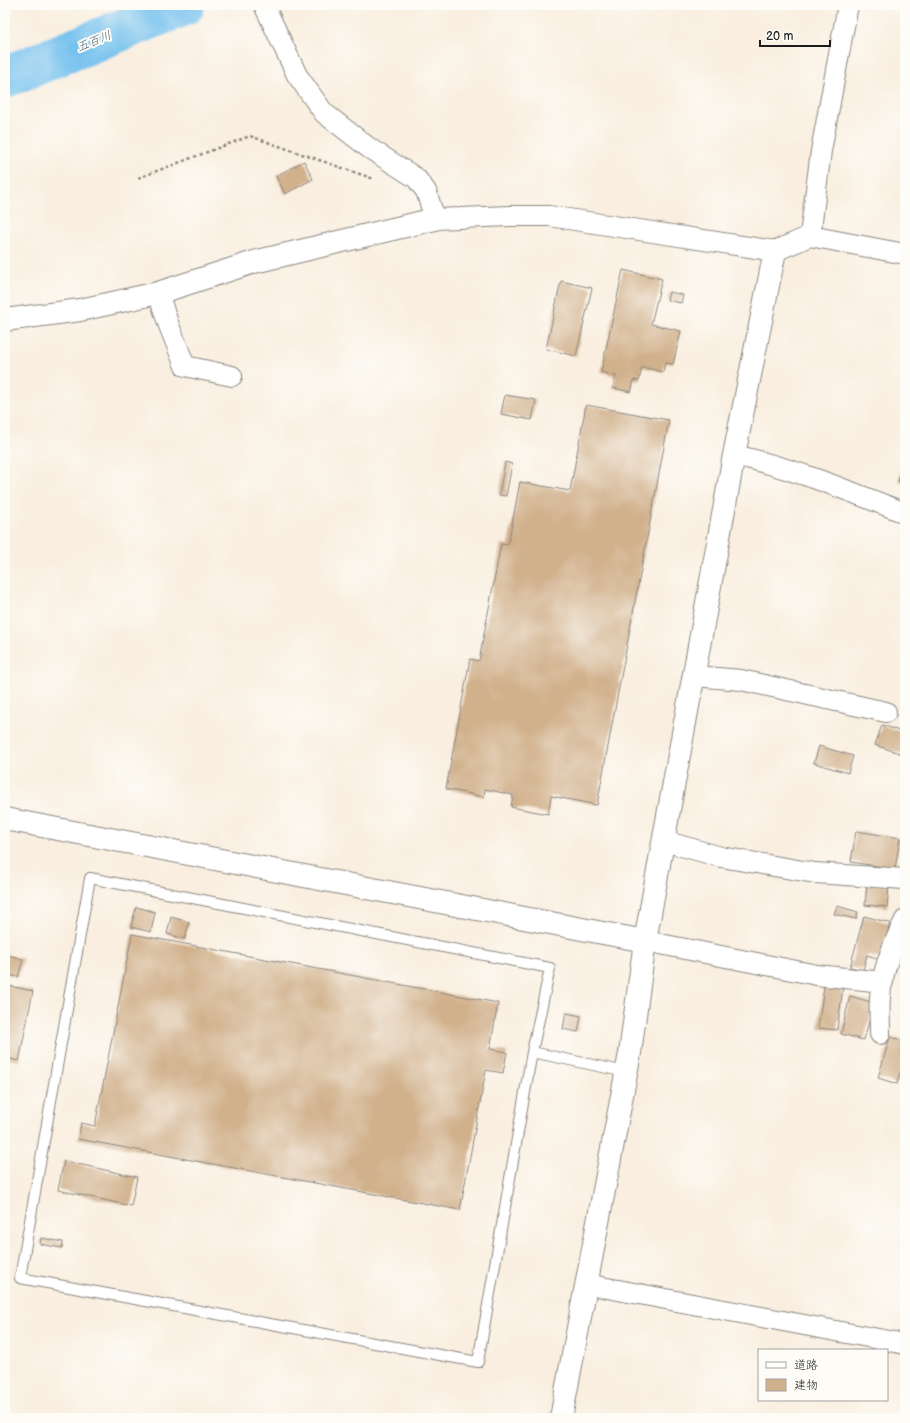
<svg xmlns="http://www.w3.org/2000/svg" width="910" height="1423" viewBox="0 0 910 1423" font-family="'Balsamiq Sans','Klee One',sans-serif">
<rect width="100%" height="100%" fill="#fdfcf7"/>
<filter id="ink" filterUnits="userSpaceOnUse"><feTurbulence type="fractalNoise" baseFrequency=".025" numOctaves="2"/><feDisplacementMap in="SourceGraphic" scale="8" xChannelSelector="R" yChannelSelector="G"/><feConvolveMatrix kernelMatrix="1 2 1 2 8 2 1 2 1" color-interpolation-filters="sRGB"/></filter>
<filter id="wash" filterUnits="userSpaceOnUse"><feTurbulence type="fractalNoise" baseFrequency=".012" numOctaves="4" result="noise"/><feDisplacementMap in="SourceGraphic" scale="16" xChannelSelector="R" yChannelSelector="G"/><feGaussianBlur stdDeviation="0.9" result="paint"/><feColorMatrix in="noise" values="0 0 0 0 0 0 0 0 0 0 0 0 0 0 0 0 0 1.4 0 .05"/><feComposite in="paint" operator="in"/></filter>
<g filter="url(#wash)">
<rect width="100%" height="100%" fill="#f9eedf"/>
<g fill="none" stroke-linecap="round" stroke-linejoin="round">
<path stroke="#74c1ee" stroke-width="42" d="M 5,77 L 184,5"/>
</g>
<g id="blocks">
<path fill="#d1b18c" d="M 304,161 L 313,179 L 285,194 L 276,176 Z
M 623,270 L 662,279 L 651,324 L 681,331 L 673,364 L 665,363 L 663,372 L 642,367 L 639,381 L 634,380 L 631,392 L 613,388 L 616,376 L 601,372 Z
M 561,281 L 592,288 L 576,356 L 546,349 Z
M 669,292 L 683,295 L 681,303 L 667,300 Z
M 505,395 L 536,400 L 532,420 L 501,414 Z
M 586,405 L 669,420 L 597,805 L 551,796 L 548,814 L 511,807 L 513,795 L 485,789 L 484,797 L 446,789 L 470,659 L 479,661 L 501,544 L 508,545 L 520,482 L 570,491 Z
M 905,460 L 905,483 L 898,481 Z
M 505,462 L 512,464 L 506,496 L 499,495 Z
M 882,725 L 905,733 L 905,755 L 875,745 Z
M 819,746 L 853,756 L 848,773 L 814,763 Z
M 856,831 L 900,838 L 895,869 L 851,862 Z
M 867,884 L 889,886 L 887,907 L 865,905 Z
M 837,906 L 858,912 L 856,919 L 834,914 Z
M 136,907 L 155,912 L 151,932 L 131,927 Z
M 864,916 L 890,923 L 880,959 L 867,955 L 863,970 L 850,967 Z
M 171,917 L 189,922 L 185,939 L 167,934 Z
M 132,934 L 498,1003 L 490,1049 L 507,1052 L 503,1073 L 486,1070 L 460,1210 L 78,1139 L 81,1123 L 95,1126 Z
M 8,955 L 23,959 L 18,977 L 5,974 L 5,967 Z
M 5,985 L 33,991 L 19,1061 L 5,1058 Z
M 824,986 L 843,988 L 837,1030 L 818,1028 Z
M 850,996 L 874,1003 L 864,1040 L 841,1034 Z
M 566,1013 L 581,1016 L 578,1032 L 563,1029 Z
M 890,1037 L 905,1041 L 905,1074 L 900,1073 L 897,1084 L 878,1078 Z
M 64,1161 L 137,1177 L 131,1206 L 58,1190 Z
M 41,1238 L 63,1242 L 62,1248 L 40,1244 Z"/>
</g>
</g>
<g filter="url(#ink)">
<use href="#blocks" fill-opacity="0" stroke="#8a857e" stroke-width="1"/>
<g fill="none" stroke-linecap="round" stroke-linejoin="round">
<g stroke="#8a857e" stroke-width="12">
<path id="service" d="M 90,878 L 550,968 L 532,1052 L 478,1362 L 20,1278 Z
M 532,1052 L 626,1072"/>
</g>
<g stroke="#8a857e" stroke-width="22">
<path id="minor" d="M 264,5 L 297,75 L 324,113 L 369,148 L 416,178 L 426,191 L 435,219 L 510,216 L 549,216 L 775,251 L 810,236 L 905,254
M 810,236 L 821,151 L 848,5
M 158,293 L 168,323 L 185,366 L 232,376
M 734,455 C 793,468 849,491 905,513
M 694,676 L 741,680 L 886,712
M 664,841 L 721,857 L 815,873 L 905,879
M 645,941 L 817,975 L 883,982
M 880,1034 C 880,1022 879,1009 880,997 C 882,970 893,944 905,920
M 586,1284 L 905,1344"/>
</g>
<g stroke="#8a857e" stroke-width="24">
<path id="tertiary" d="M 5,320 L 80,310 L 158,293 L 254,262 L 435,219
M 5,819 L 645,941
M 561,1418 L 630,1053 L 645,941 L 734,455 L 775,251"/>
</g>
<path stroke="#8a857e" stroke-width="2.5" stroke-dasharray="3 3" stroke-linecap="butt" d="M 138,178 L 250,136 L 374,179"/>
<use href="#service" stroke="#fff" stroke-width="10"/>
<use href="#minor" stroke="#fff" stroke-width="20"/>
<use href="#tertiary" stroke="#fff" stroke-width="22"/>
</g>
</g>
<g text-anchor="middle" stroke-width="4" stroke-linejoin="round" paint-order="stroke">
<g font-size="12" font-style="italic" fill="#3f5e70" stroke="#fdfcf7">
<text transform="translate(94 41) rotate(-22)" y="4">五百川</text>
</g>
</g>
<rect width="910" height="1423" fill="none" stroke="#fdfcf7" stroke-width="20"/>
<rect x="758" y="1349" width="130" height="52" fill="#fdfcf7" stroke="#a3a29f"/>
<rect x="766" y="1362" width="20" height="6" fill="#ffffff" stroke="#a3a29f"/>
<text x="794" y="1369" font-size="12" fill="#1c1c1c">道路</text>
<rect x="766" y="1379" width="20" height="12" fill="#d1b18c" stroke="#a3a29f"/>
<text x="794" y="1389" font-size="12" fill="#1c1c1c">建物</text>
<path d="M760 40v6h70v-6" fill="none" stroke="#1c1c1c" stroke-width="2"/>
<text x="766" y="40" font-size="12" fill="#1c1c1c" stroke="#fdfcf7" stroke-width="3" paint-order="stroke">20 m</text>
</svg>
